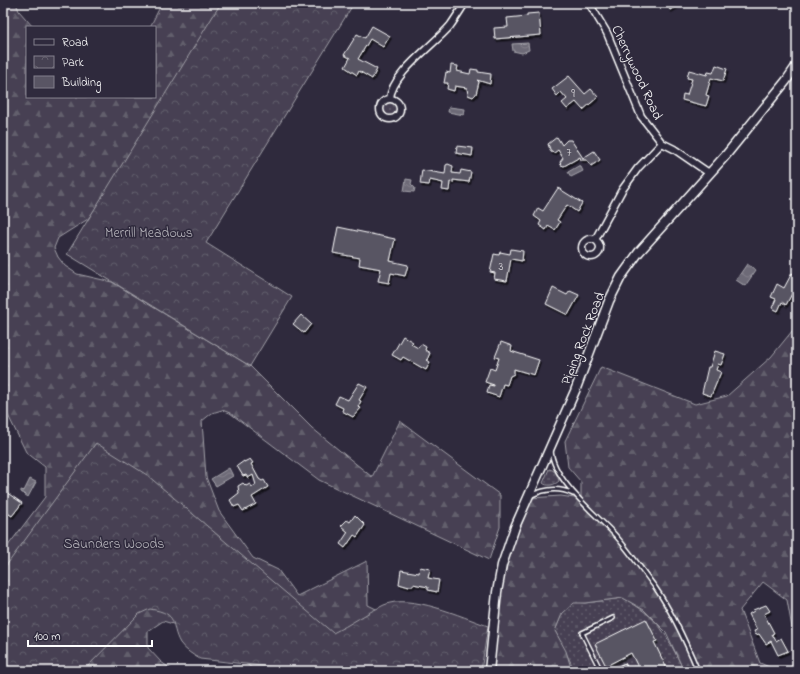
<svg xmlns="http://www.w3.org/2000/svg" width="800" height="674" viewBox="0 0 800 674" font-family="'Indie Flower',sans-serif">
<defs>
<pattern id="grass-dots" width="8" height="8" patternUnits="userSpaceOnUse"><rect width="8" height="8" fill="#464152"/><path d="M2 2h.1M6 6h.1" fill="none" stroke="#625e6c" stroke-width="1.8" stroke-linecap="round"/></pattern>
<pattern id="forest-firs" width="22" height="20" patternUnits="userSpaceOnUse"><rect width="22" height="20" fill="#464152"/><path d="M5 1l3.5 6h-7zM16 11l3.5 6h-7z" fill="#625e6c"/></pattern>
<pattern id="park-crowns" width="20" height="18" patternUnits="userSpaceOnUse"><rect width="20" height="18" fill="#464152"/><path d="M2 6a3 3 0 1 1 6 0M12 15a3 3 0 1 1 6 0" fill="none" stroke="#625e6c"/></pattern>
<pattern id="water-waves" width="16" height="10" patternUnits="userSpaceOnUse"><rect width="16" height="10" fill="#6d6a77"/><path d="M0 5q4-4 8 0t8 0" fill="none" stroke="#83808b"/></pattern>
<filter id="shadow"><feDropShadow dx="1.5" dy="2.5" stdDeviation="0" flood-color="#0009"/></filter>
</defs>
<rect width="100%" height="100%" fill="#2f2a3d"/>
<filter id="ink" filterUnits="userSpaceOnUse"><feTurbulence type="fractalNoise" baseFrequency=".025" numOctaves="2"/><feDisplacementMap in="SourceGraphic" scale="8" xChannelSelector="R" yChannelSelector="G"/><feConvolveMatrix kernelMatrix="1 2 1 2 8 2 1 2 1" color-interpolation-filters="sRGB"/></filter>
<g filter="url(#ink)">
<path fill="url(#grass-dots)" stroke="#a2a0a8" d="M383 109a7 7 0 1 1 14 0a7 7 0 1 1-14 0Z
M 549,469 C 555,470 558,475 559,481 C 555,485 547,487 543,483 Z
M 623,598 C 661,619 666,634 684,671 L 572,671 L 571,663 L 555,631 L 562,614 L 574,602 L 585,603 Z"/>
<path fill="url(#forest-firs)" stroke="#a2a0a8" d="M 3,3 L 16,3 L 19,11 L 33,27 L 27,27 L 27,97 L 155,97 L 155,27 L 150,27 L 162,3 L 241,3 L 88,219 L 58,238 L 54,248 L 58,257 L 65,266 L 77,274 L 112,282 L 250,366 L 312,428 L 372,477 L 400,421 L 500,495 L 500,527 L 489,560 L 319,480 L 230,413 L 222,410 L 212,413 L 202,421 L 206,477 L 219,511 L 253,558 L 278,570 L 297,596 L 367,561 L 368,605 L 409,625 L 481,671 L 256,671 L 203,633 L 163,621 L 148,631 L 148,648 L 161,662 L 174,671 L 3,671 L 3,549 L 7,547 L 45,497 L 45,467 L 26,452 L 3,405 Z
M 797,325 L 797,642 L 794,639 L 787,600 L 763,582 L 740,610 L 760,663 L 778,671 L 684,671 L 666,632 L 644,610 L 623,598 L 585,603 L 574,603 L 562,614 L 555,631 L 566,651 L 572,671 L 489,671 L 504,568 L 530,498 L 561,496 L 581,499 L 581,482 L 568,467 L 565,441 L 601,367 L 695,404 L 727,396 L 771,357 Z"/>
<path fill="url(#park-crowns)" stroke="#a2a0a8" d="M 221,3 L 354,3 L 206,243 L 292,297 L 250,366 L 67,254 Z
M 96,443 L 147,475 L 333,633 C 350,625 366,613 384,605 C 410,593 462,617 488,626 L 481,671 L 308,671 L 200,659 C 193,655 185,650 180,643 C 169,624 181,614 150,609 L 139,614 L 83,671 L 3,671 L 3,570 Z"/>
<path fill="url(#water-waves)" stroke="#a7a6ad" d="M 528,43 L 529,50 L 522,53 L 513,51 L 512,44 Z
M 449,107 L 465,109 L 464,115 L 448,112 Z
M 580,165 L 583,171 L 571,177 L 568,172 Z
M 406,179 L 412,180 L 411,184 L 415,188 L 414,192 L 404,191 Z
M 747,264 L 756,270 L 745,286 L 736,280 Z
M 229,468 L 233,476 L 216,486 L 211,479 Z
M 30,479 L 36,482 L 28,497 L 21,492 L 21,490 L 24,491 Z"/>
<path fill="#595564" stroke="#fff" filter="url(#shadow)" d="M 666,3 L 680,3 L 680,4 L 670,10 Z
M 539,13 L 541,35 L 495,39 L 494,28 L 508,27 L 507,18 L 527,16 L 527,14 Z
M 372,26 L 390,36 L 383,47 L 370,39 L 358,59 L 377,69 L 372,79 L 359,71 L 357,75 L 345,67 L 350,58 L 344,55 L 357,34 L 365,38 Z
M 451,65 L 458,66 L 457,71 L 470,74 L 471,69 L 478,70 L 478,72 L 491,74 L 490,84 L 477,80 L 479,82 L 476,94 L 473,97 L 468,95 L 467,88 L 455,86 L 454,91 L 447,89 L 448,83 L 444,83 L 446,72 L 450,73 Z
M 716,65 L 727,69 L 723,81 L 711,78 L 706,95 L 709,96 L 706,106 L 682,100 L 683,94 L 687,95 L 692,79 L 687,78 L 689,70 L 707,75 L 708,72 L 713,73 Z
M 569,76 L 585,94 L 591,89 L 598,97 L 583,110 L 576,102 L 567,109 L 562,103 L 567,99 L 561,92 L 557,96 L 552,89 Z
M 557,137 L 562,145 L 567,140 L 571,140 L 583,158 L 594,151 L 600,160 L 591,166 L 587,160 L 581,160 L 580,157 L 564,166 L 561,165 L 560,162 L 563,158 L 558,150 L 554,153 L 551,152 L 548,144 Z
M 457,146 L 473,148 L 472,156 L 456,153 Z
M 448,164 L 453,166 L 452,173 L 460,174 L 461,170 L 471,172 L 469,182 L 453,180 L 453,183 L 450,182 L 449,191 L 442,190 L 443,183 L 430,180 L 429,185 L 420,184 L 422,170 L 445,174 L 446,165 Z
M 558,188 L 582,203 L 577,212 L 567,205 L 557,220 L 560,222 L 555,230 L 548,226 L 546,230 L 539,225 L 541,221 L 534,216 L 538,208 L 543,211 Z
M 338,227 L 395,239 L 390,261 L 408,265 L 405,276 L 391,273 L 389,283 L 378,281 L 381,269 L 359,265 L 360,258 L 333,253 Z
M 511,249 L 523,251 L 522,261 L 511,259 L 507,281 L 494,279 L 495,273 L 490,272 L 494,254 L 499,255 L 500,252 L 510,254 Z
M 792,273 L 797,276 L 797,287 L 796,286 L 786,305 L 782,302 L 778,311 L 772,308 L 776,299 L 771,297 L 777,284 L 784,288 Z
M 553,288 L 567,295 L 570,291 L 579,295 L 568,315 L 546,304 Z
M 301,315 L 311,324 L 304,333 L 293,324 Z
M 403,336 L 413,342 L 411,344 L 418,348 L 421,344 L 426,347 L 425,350 L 430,353 L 427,360 L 430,362 L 426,370 L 403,357 L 401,360 L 392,355 Z
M 501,342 L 512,346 L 511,351 L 514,352 L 539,360 L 534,375 L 514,369 L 514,374 L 510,376 L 507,385 L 503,384 L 499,397 L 487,393 L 489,385 L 494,386 L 494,385 L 485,382 L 490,368 L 495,370 L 499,358 L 495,357 Z
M 715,351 L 725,354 L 721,365 L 718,364 L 716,370 L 721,372 L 711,396 L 702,393 L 708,367 L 710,367 Z
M 359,383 L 367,387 L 359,400 L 361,401 L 358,407 L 361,408 L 353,417 L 342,411 L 343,408 L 335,404 L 339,396 L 348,400 Z
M 250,459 L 253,463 L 251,464 L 259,479 L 262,481 L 264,480 L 268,487 L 252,497 L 256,504 L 243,511 L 239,505 L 234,507 L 230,500 L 239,493 L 238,486 L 243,483 L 246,486 L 250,484 L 252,487 L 256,485 L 253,475 L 248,478 L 246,475 L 243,476 L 237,466 L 244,461 L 244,462 Z
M 3,490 L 22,503 L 12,516 L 3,510 Z
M 355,515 L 365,525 L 357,537 L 354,535 L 345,548 L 340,544 L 348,532 L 341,526 L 347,520 L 350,522 Z
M 420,567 L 430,569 L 428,578 L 439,580 L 437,592 L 428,590 L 428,587 L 413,584 L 413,586 L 409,586 L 409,587 L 399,584 L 401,570 L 419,573 Z
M 766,605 L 770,611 L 764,614 L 774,633 L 772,634 L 776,641 L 781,638 L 788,651 L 778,655 L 771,641 L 766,644 L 759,634 L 756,635 L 754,631 L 757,630 L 749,614 L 754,611 L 753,610 Z
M 646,619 L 657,641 L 654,642 L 668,671 L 640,671 L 631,653 L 606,666 L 595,644 Z"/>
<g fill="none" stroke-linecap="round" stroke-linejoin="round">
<g stroke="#fff" stroke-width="6">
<path id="service" d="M 551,450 C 553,481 596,514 616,536 C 630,552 642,570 655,587 C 673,613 686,642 698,671
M 530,496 C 544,489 559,487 573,494
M 601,671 L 582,633 L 613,618
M 614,671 L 624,666 L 626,671"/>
</g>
<g stroke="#fff" stroke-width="9">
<path id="minor" d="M 589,3 L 607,33 L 641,116 L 662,143 L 674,149 L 709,173
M380 109a10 10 0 1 1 20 0a10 10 0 1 1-20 0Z
M 390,99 C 391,74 434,45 450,26 C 455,19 460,11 465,3
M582 248a9 9 0 1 1 18 0a9 9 0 1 1-18 0Z
M 595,240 L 622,190 L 638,168 L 662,143"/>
</g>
<g stroke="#fff" stroke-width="11">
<path id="tertiary" d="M 489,671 L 497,592 L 502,565 L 515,527 L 575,391 L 609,301 L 621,277 L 639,252 L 726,155 L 786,81 L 797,65"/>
</g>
<use href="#service" stroke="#2f2a3d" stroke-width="3"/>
<use href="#minor" stroke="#2f2a3d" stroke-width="6"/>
<use href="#tertiary" stroke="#2f2a3d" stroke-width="8"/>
</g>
</g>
<g text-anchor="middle" stroke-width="3" stroke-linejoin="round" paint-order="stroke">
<g font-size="12" fill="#d6d4d8">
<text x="573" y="97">9</text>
<text x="569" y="156">7</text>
<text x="501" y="270">3</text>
</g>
<g font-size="14" fill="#fff" stroke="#2f2a3d">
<text transform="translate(638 72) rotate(65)" y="5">Cherrywood Road</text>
<text transform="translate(582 338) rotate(-69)" y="5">Piping Rock Road</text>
</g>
<g font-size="14" fill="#b5b3ba" stroke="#2f2a3d">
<text x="149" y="237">Merrill Meadows</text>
<text x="114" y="548">Saunders Woods</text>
</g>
</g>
<rect width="800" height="674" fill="none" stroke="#2f2a3d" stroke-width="16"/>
<rect x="8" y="8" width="784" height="658" fill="none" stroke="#fff" stroke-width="1.5" filter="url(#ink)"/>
<rect x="26" y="26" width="130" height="72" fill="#2f2a3d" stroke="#827f8b"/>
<rect x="34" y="39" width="20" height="6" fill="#2f2a3d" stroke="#827f8b"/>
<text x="62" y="46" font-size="12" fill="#ffffff">Road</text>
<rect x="34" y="56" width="20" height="12" fill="url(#park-crowns)" stroke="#827f8b"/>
<text x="62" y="66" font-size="12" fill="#ffffff">Park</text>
<rect x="34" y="76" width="20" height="12" fill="#595564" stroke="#827f8b"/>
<text x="62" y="86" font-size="12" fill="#ffffff">Building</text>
<path d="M28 640v6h124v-6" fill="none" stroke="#ffffff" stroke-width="2"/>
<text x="34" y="640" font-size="12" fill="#ffffff" stroke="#2f2a3d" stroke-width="3" paint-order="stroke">100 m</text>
</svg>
